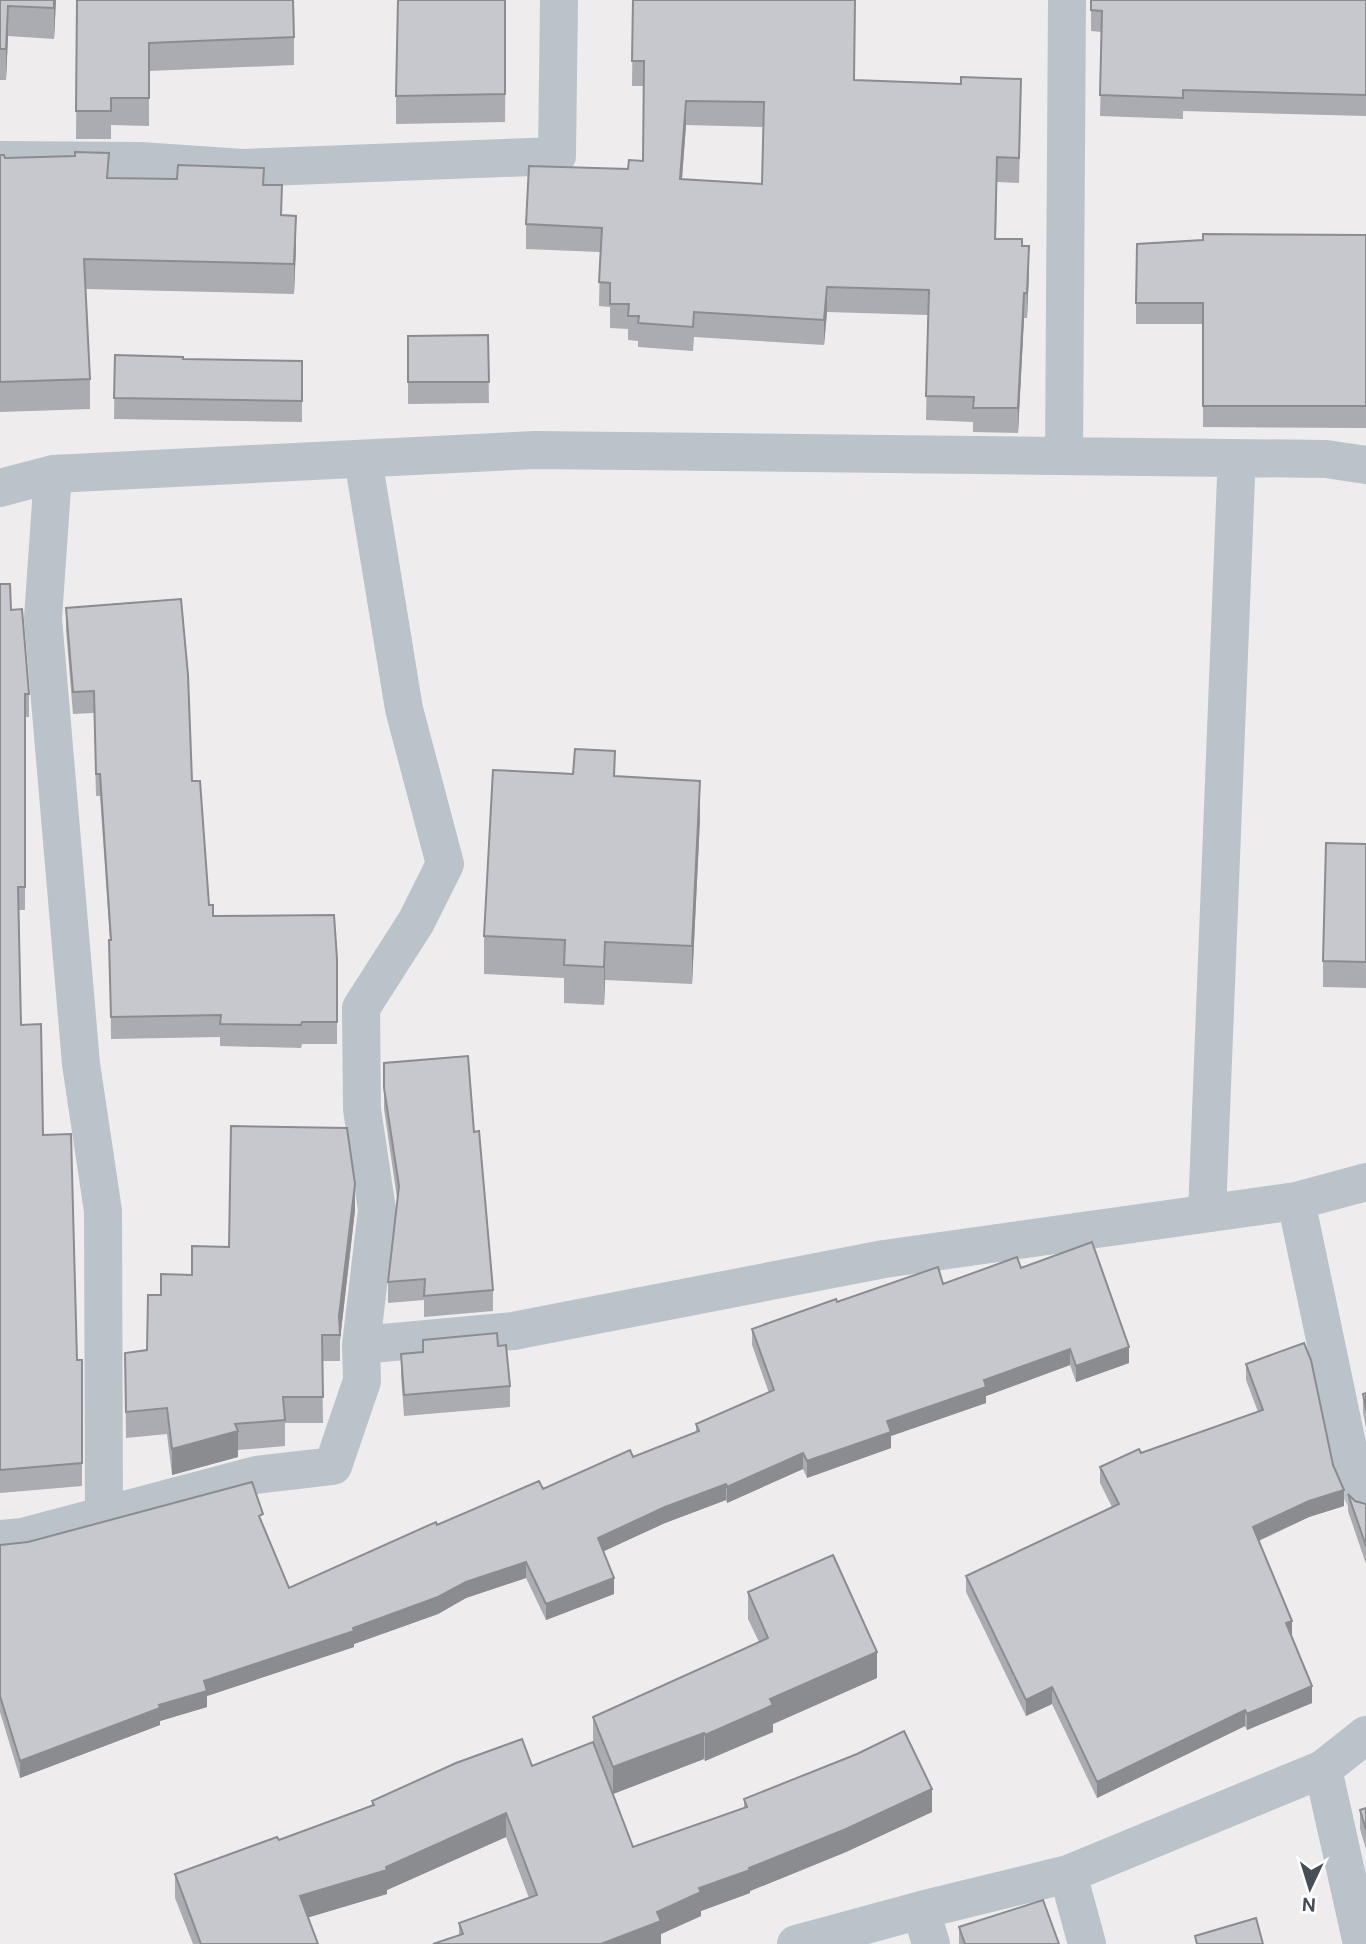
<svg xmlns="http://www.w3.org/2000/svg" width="1366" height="1944" viewBox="0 0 1366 1944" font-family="'DM Sans',sans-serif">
<rect width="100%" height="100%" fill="#eeecec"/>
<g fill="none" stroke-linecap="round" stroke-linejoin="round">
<path stroke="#bbc3ca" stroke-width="38" d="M 0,160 L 140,161 L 243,168 L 557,156 L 559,0
M 1064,456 L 1067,0
M 53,474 L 43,618 L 81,1064 L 103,1211 L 104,1515
M 0,488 L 53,474 L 535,450 L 1326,459 L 1366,465
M 1296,1201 L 1354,1477 L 1366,1500
M 1207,1213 L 1236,477
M 361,1345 L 377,1210 L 362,1109 L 361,1008 L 416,922 L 445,864 L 404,709 L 363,459
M 0,1539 L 22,1537 L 256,1475 L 333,1466 L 362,1381 L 361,1345 L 513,1331 L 884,1259 L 1296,1201 L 1366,1182
M 1323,1769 L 1362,1944
M 1068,1874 L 1087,1944
M 921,1910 L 931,1944
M 796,1944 L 921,1910 L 1068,1874 L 1323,1769 L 1366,1735"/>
</g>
<path fill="#abacb1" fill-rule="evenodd" d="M 0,0 L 56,0 L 54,39 L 8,36 L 6,80 L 0,80 Z
M 77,0 L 294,37 L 294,65 L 149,71 L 149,126 L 111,125 L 111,139 L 76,139 Z
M 506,0 L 505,122 L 396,124 L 396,96 Z
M 633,0 L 854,80 L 1021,103 L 1019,183 L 997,182 L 996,239 L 1022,246 L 1029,270 L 1027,318 L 1024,318 L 1018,433 L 973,432 L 973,422 L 926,420 L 928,315 L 827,312 L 824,345 L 694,337 L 693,351 L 638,347 L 638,341 L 628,340 L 628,329 L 610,328 L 610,307 L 599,306 L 600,252 L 526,249 L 526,224 L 643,161 L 644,86 L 632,86 ZM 686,125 L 763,127 L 762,184 L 682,179 Z
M 1091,0 L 1366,0 L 1366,116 L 1183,111 L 1183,119 L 1100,116 L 1102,32 L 1091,31 Z
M 0,155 L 5,158 L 109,178 L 264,185 L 282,215 L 296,246 L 294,294 L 85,289 L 90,379 L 90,409 L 0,412 Z
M 1366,235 L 1366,428 L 1203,427 L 1203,324 L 1136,324 L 1136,303 Z
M 488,335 L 489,403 L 408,404 L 408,336 Z
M 115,355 L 183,359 L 302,361 L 302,422 L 114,419 Z
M 0,584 L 11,610 L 29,694 L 29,717 L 25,717 L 25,910 L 19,910 L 21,1025 L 43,1135 L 77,1360 L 82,1360 L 82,1486 L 0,1493 Z
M 66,608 L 192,781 L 209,905 L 213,916 L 337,959 L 337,1044 L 302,1044 L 301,1048 L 220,1046 L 220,1037 L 111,1039 L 110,940 L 100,796 L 96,796 L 94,713 L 73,714 L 66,630 Z
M 615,776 L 700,819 L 692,984 L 605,980 L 604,1005 L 564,1003 L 564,978 L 484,974 L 484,936 Z
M 1366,844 L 1366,988 L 1323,987 L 1323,961 Z
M 384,1063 L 474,1132 L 493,1290 L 493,1311 L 424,1317 L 424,1300 L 388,1303 L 388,1282 L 397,1198 L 384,1109 Z
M 355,1210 L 340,1340 L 340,1361 L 322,1361 L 323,1423 L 285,1423 L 285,1446 L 238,1450 L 238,1457 L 172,1475 L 167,1434 L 126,1438 L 125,1353 L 147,1350 L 161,1295 L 192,1275 L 229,1247 Z
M 1021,1268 L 1129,1363 L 1076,1382 L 1070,1365 L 986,1396 L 986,1403 L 891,1436 L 891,1448 L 807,1478 L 803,1469 L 727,1503 L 726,1500 L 665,1523 L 603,1551 L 614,1594 L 546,1620 L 526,1578 L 466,1598 L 438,1614 L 354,1644 L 354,1647 L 207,1696 L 207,1707 L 160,1721 L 160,1725 L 20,1778 L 0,1712 L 0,1545 L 263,1525 L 289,1588 L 437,1525 L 543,1489 L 633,1457 L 696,1432 L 696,1424 L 769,1393 L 752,1345 L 752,1329 L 837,1302 L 943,1284 Z
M 498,1346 L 510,1386 L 510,1407 L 404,1416 L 401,1375 L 401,1354 Z
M 1246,1364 L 1333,1465 L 1344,1506 L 1309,1517 L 1259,1541 L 1292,1637 L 1312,1703 L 1247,1730 L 1245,1726 L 1097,1798 L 1052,1704 L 1026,1716 L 966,1592 L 966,1576 L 1112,1507 L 1100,1483 L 1100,1467 L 1258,1412 L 1246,1380 Z
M 1366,1393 L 1366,1428 L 1363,1412 L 1363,1394 Z
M 1348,1494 L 1355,1501 L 1366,1504 L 1366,1564 L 1348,1511 Z
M 748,1592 L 877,1678 L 773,1724 L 773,1732 L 705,1761 L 704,1759 L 613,1794 L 633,1847 L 744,1808 L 744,1799 L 932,1812 L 846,1852 L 750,1891 L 750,1893 L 701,1911 L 701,1916 L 661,1934 L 661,1944 L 459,1936 L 459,1923 L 529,1898 L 506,1837 L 387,1890 L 387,1894 L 308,1917 L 318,1944 L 193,1944 L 175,1898 L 175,1874 L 279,1840 L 372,1805 L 372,1801 L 532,1766 L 593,1743 L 593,1717 L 759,1642 L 748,1619 Z
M 1366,1808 L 1366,1849 L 1360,1829 L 1360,1810 Z
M 959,1927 L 1059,1944 L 959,1944 Z"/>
<path fill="#8b8c90" d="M 54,0 L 56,0 L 54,39 Z
M 8,6 L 8,36 L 6,80 L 6,49 Z
M 686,101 L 686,125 L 680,204 L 680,179 Z
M 296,216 L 296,246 L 294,294 L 294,264 Z
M 1029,246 L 1029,270 L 1027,318 L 1027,293 Z
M 827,287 L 827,312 L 824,345 L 824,320 Z
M 1024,293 L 1024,318 L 1018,433 L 1018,408 Z
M 700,781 L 700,819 L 692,984 L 692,946 Z
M 605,942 L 605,980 L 604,1005 L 604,967 Z
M 355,1184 L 355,1210 L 340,1340 L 339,1316 Z
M 1129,1347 L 1129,1363 L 1076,1382 L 1076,1366 Z
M 1070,1349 L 1070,1365 L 986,1396 L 986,1403 L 891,1436 L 891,1448 L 807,1478 L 807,1461 L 887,1421 L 984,1380 Z
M 238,1431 L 238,1457 L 172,1475 L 172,1449 Z
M 803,1453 L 803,1469 L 727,1503 L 727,1487 Z
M 726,1484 L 726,1500 L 665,1523 L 598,1554 L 598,1538 L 665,1507 Z
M 1344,1490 L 1344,1506 L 1309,1517 L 1253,1543 L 1253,1527 L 1309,1501 Z
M 526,1562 L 526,1578 L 466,1598 L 438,1614 L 354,1644 L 354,1647 L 207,1696 L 207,1707 L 160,1721 L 160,1725 L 20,1778 L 20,1761 L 159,1705 L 204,1681 L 353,1628 L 466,1582 Z
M 614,1578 L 614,1594 L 546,1620 L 546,1604 Z
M 1292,1621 L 1292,1637 L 1286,1623 Z
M 877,1652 L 877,1678 L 773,1724 L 773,1732 L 705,1761 L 705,1735 L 770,1699 Z
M 1312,1686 L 1312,1703 L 1247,1730 L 1247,1714 Z
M 1052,1687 L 1052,1704 L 1026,1716 L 1026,1700 Z
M 1245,1710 L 1245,1726 L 1097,1798 L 1097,1782 Z
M 704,1733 L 704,1759 L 613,1794 L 613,1767 Z
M 932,1789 L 932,1812 L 846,1852 L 750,1891 L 750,1893 L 701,1911 L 701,1916 L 661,1934 L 661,1944 L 601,1944 L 699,1888 L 749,1868 Z
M 506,1813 L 506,1837 L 387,1890 L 387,1894 L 300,1920 L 300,1896 L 386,1867 Z"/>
<path fill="#c7c8ce" stroke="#8b8c90" stroke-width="2" fill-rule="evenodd" d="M 0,0 L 54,0 L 54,8 L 8,6 L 6,49 L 0,49 Z
M 77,0 L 293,0 L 294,37 L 149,43 L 149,98 L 111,98 L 111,111 L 76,111 Z
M 398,0 L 505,0 L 505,94 L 396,96 Z
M 633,0 L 855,0 L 854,80 L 961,84 L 961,77 L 1021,79 L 1019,158 L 997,157 L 995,239 L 1022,239 L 1022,246 L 1029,246 L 1027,293 L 1024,293 L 1018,408 L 973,408 L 974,397 L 926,396 L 929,290 L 827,287 L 824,320 L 694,312 L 693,327 L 638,323 L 639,316 L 628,316 L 629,304 L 610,304 L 610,283 L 599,282 L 602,228 L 526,224 L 529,166 L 628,169 L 629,160 L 643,161 L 644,61 L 632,61 ZM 686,101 L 764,102 L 762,184 L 680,179 Z
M 1091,0 L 1366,0 L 1366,95 L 1183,90 L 1183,98 L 1100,95 L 1102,11 L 1091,10 Z
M 75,152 L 109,153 L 107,178 L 177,179 L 178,165 L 264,168 L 263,185 L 282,185 L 281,215 L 296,216 L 294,264 L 84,259 L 90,379 L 0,382 L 0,155 L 4,155 L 5,158 L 75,156 Z
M 1203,234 L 1366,235 L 1366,406 L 1203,406 L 1203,303 L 1136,303 L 1137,244 L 1203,240 Z
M 488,335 L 489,382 L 408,382 L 408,336 Z
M 115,355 L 183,357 L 183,359 L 302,361 L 302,401 L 114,398 Z
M 0,584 L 10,584 L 11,610 L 22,609 L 29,694 L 25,694 L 25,887 L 18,887 L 21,1025 L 41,1024 L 43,1135 L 71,1134 L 77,1360 L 82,1360 L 82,1463 L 0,1470 Z
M 181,599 L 188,675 L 192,781 L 200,781 L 209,905 L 213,905 L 213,916 L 334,915 L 337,959 L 337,1022 L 302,1022 L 301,1025 L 220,1024 L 221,1015 L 111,1017 L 109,940 L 111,940 L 100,774 L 96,774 L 94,691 L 73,692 L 66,608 Z
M 575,749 L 615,751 L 614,776 L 700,781 L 692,946 L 605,942 L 604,967 L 564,965 L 565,940 L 484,936 L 493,770 L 573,774 Z
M 1326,843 L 1366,844 L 1366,962 L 1323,961 Z
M 468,1056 L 474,1132 L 479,1131 L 493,1290 L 424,1296 L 425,1279 L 388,1282 L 399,1186 L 384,1088 L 384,1063 Z
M 231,1126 L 347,1128 L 355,1184 L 339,1316 L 340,1335 L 322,1335 L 323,1397 L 283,1397 L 285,1420 L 235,1424 L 238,1431 L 172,1449 L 167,1408 L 126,1412 L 125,1353 L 147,1350 L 148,1295 L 161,1295 L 161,1274 L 192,1275 L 192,1246 L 229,1247 Z
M 1092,1242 L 1129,1347 L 1076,1366 L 1070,1349 L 984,1380 L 986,1387 L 887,1421 L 891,1432 L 807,1461 L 803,1453 L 727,1487 L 726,1484 L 665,1507 L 598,1538 L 614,1578 L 546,1604 L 526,1562 L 466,1582 L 438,1597 L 353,1628 L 354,1631 L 204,1681 L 207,1691 L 159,1705 L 160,1708 L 20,1761 L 0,1696 L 0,1545 L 28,1542 L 252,1482 L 263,1514 L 259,1516 L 289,1588 L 436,1522 L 437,1525 L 539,1481 L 543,1489 L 630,1450 L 633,1457 L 699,1431 L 696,1424 L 774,1390 L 752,1329 L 836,1299 L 837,1302 L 938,1267 L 943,1284 L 1017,1257 L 1021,1268 Z
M 497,1333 L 498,1346 L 506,1345 L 510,1386 L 404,1395 L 401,1354 L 423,1352 L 423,1340 Z
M 1304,1343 L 1311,1360 L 1333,1465 L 1344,1490 L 1309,1501 L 1253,1527 L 1292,1621 L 1286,1623 L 1312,1686 L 1247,1714 L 1245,1710 L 1097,1782 L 1052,1687 L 1026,1700 L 966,1576 L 1119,1504 L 1100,1467 L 1139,1449 L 1141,1453 L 1263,1410 L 1246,1364 Z
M 1366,1393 L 1366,1410 L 1363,1394 Z
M 1348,1494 L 1355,1501 L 1366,1504 L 1366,1546 Z
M 833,1555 L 877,1652 L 770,1699 L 773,1705 L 705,1735 L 704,1733 L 613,1767 L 593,1717 L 768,1638 L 748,1592 Z
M 904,1731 L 932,1789 L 846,1829 L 749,1868 L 750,1870 L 699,1888 L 701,1892 L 657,1912 L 661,1921 L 601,1944 L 433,1944 L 463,1934 L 459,1923 L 537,1895 L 506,1813 L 386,1867 L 387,1870 L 300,1896 L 318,1944 L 201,1944 L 175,1874 L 277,1837 L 279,1840 L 374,1805 L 372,1801 L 456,1763 L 522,1739 L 532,1766 L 593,1742 L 633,1847 L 747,1807 L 744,1799 L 857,1754 Z
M 1366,1808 L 1366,1830 L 1360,1810 Z
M 1043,1900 L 1059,1944 L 965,1944 L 959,1927 Z
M 1256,1918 L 1263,1944 L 1197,1944 L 1195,1936 Z"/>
<g transform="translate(1310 1888) rotate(184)" stroke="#ffffff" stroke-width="5" paint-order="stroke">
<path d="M0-5L12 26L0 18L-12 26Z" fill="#464f57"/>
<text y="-10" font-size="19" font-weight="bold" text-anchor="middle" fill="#464f57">N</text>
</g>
</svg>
